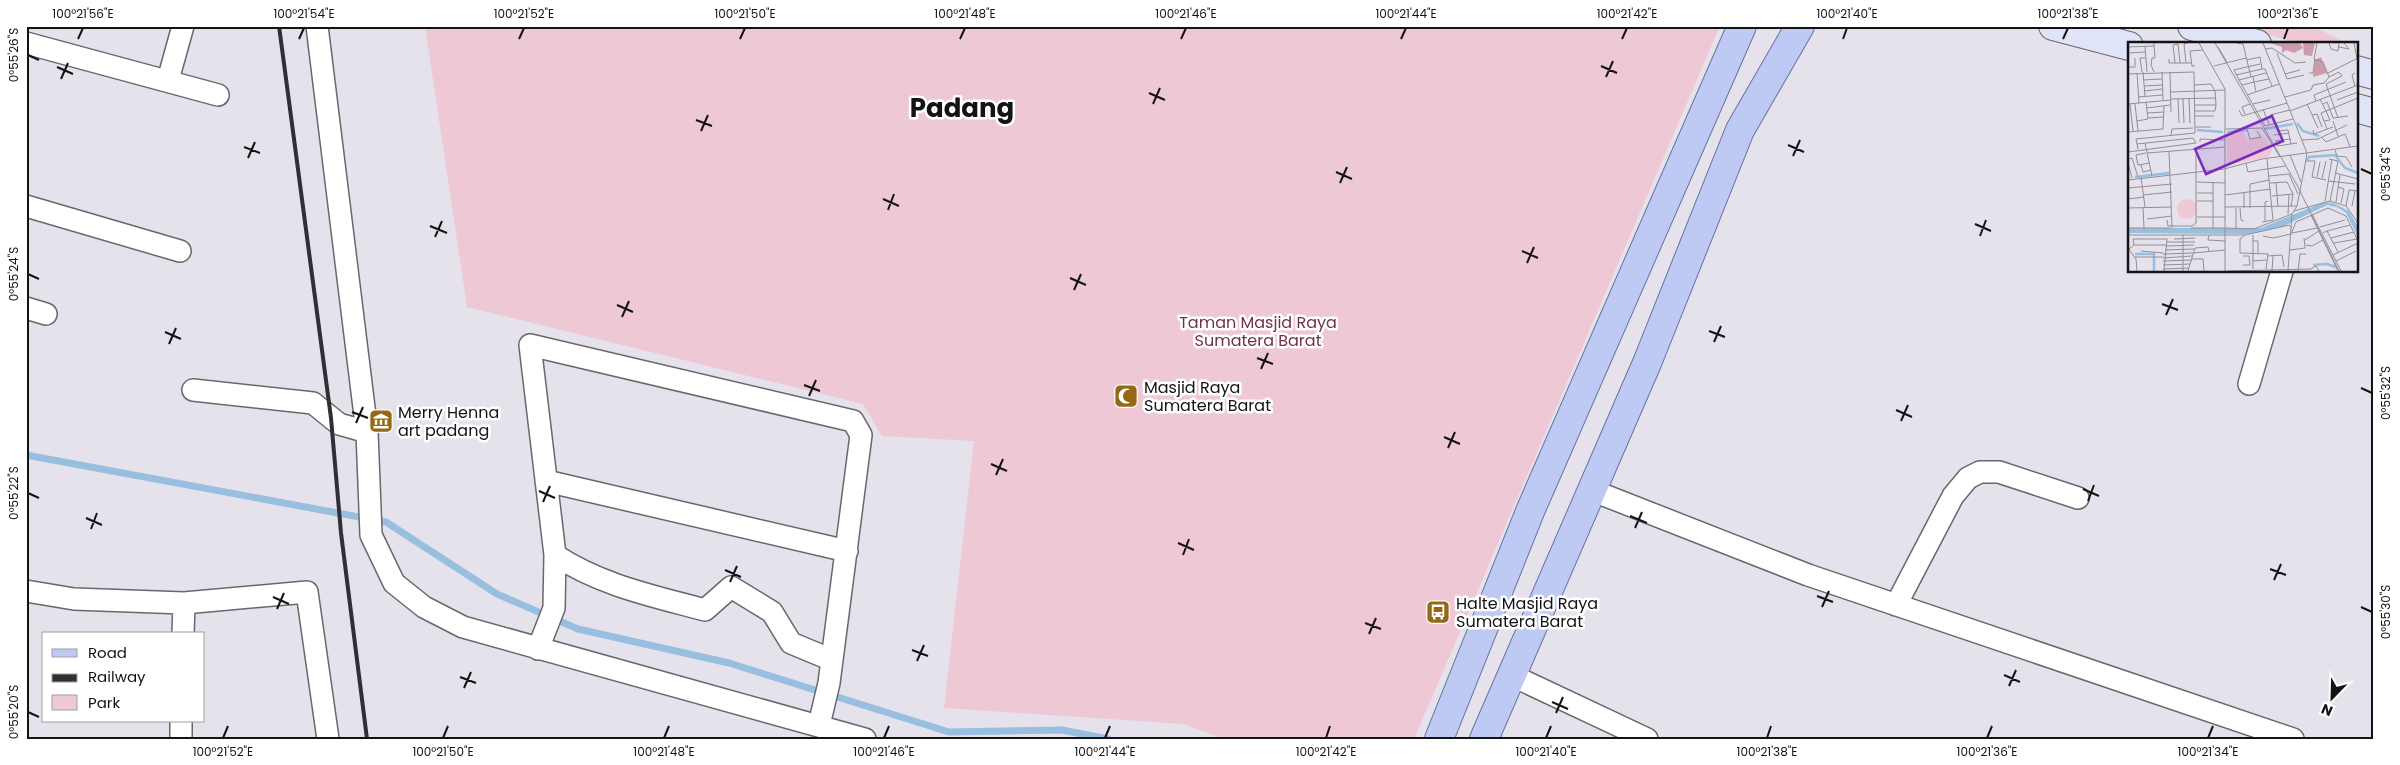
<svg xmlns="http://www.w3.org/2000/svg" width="2400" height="765" viewBox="0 0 2400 765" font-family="Poppins,sans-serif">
<rect width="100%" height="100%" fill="#e5e2eb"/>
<path fill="#efc8d5" d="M 425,26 L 1720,26 L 1414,739 L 1224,739 L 1184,724 L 944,708 L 974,441 L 882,436 L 863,404 L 467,307 Z
M 2237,26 L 2313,26 L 2348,44 L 2301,44 Z"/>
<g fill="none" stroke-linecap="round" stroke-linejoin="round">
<path stroke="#99bfe0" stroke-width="7" d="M 26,455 L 386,522 L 497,594 L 578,629 L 729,663 L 949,732 L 1062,730 L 1108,739"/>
<g stroke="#69676e" stroke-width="24">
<path id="minor" d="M 317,26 L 367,432 L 371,535 L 394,583 L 424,607 L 463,627 L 865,739
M 26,43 L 218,95
M 168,80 L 183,26
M 26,206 L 180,251
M 26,308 L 46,314
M 2249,384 L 2282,271
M 193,390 L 313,403 L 339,424 L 367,432
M 546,481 L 847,551
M 1591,490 L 1808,575 L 2293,739
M 555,555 L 530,345 L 853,421 L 861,435 L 829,683 L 819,725
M 26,591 L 74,599 L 184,603 L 307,592 L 328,739
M 1896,605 L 1953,496 L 1968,478 L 1980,472 L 1999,472 L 2078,498
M 183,634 L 184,603
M 538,649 L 554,608 L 555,555 C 600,585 653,596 705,610 L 731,587 L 772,612 L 791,643 L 832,660
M 1511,675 L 1647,739
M 181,739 L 181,721"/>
</g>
<g stroke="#69676e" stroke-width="30">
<path id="secondary" d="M 2053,26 L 2129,46
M 2192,26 L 2257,44
M 2356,70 L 2374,75
M 2356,108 L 2374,113"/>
</g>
<g stroke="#6672a1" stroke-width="30">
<path id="primary" d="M 1439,739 L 1531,509 L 1742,26
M 1484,739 L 1647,363 L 1740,130 L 1800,26"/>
</g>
<use href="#minor" stroke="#fff" stroke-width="21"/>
<use href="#secondary" stroke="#dfe4f9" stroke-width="28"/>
<use href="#primary" stroke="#bec9f4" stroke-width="28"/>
<path stroke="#302f33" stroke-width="4" d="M 279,26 L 331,418 L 341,533 L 367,739"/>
</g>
<path fill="none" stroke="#131215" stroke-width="2" d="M 78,39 L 83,28M 299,39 L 304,28M 519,39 L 524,28M 740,39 L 745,28M 960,39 L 965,28M 1181,39 L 1186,28M 1401,39 L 1406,28M 1622,39 L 1627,28M 1843,39 L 1847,28M 2063,39 L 2068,28M 2284,39 L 2288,28M 28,55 L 39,60M 1601,66 L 1617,73M 57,67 L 73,74M 1606,77 L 1613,61M 61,79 L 68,63M 1149,93 L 1165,100M 1153,104 L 1160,88M 696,120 L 712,126M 701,131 L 708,115M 1788,145 L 1804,152M 244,147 L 260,153M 1793,156 L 1800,140M 248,158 L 255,142M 2361,169 L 2372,174M 1336,172 L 1352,179M 1340,183 L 1347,167M 883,199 L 899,206M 888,210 L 894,194M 1975,224 L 1991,231M 430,226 L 447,233M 1980,236 L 1986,220M 435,237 L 442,221M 1522,251 L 1538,258M 1527,263 L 1534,247M 28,274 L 39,279M 1070,278 L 1086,285M 1074,290 L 1081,274M 2162,304 L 2178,310M 617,305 L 633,312M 2166,315 L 2173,299M 622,317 L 629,301M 1709,331 L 1725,337M 165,332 L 181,339M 1714,342 L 1721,326M 169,344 L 176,328M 1257,358 L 1273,364M 1261,369 L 1268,353M 804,385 L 820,391M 2361,388 L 2372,393M 809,396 L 816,380M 1896,410 L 1912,417M 352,412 L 368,418M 1901,421 L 1908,405M 356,423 L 363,407M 1444,437 L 1460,444M 1448,448 L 1455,432M 991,464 L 1007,471M 996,475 L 1003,459M 2083,489 L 2099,496M 539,491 L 555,498M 28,493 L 39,498M 2088,501 L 2094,485M 543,502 L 550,486M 1630,516 L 1647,523M 86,518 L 102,525M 1635,528 L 1642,512M 91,529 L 97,513M 1178,543 L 1194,550M 1183,555 L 1189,539M 2270,569 L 2286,575M 725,570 L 741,577M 2274,580 L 2281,564M 730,582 L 737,566M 1817,596 L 1833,602M 273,597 L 289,604M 1822,607 L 1829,591M 2361,607 L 2372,612M 277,609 L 284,593M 1365,623 L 1381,629M 1369,634 L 1376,618M 912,650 L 928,656M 917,661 L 924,645M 2004,675 L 2020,682M 460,677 L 476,683M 2009,686 L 2016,670M 464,688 L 471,672M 1552,702 L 1568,709M 28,712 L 39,717M 1556,713 L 1563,697M 223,738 L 228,726M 443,738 L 448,726M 664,738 L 669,726M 884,738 L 889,726M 1105,738 L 1110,726M 1326,738 L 1330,726M 1546,738 L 1551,726M 1767,738 L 1771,726M 1987,738 L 1992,726M 2208,738 L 2213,726"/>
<defs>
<g id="mosque-square" transform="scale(1.25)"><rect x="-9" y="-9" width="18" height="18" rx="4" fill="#946814" stroke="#fff"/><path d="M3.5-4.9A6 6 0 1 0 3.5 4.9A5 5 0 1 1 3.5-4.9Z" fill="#fff"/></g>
<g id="museum-square" transform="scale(1.25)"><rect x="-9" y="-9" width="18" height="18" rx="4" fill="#946814" stroke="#fff"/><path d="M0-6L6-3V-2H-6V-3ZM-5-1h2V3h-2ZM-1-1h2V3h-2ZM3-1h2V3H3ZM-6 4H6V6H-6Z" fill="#fff"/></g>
<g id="bus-square" transform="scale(1.25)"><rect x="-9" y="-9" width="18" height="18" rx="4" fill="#946814" stroke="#fff"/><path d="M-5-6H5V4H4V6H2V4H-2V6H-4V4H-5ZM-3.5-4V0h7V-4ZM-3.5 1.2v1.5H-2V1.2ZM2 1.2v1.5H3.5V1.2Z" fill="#fff"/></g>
</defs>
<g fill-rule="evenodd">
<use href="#mosque-square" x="1126" y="396"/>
<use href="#museum-square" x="381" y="421"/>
<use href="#bus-square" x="1438" y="612"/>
</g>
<g text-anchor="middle" stroke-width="5" stroke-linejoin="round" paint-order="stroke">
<g font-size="16" fill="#6f314b" stroke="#fff">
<text x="1258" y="328">Taman Masjid Raya<tspan x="1258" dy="18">Sumatera Barat</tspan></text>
</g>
<g font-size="16" fill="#131215" stroke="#fff" text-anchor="start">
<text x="1144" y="393">Masjid Raya<tspan x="1144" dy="18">Sumatera Barat</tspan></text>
<text x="398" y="418">Merry Henna<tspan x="398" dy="18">art padang</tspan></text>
<text x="1456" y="609">Halte Masjid Raya<tspan x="1456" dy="18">Sumatera Barat</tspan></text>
</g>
<g font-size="26" font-weight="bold" fill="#131215" stroke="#fff">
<text x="962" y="117">Padang</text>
</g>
</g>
<g transform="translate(2128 42)">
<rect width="230" height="230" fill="#e5e2eb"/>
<path d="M 115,89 L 118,98 L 136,95 L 144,108 L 141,115 L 99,123 L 99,91 ZM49 167a10 10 0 1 1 20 0a10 10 0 1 1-20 0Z" fill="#efc8d5"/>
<path d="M 142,1 L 172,1 L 175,6 L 166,11 L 158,8 L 154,11 L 154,5 ZM 175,1 L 187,1 L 184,14 L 176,13 ZM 193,15 L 199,31 L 185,35 L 187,18 Z" fill="#cb9aab"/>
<path d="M 196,160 L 205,161 L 221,169 L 230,185 L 230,195 L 218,171 L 209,165 L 199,163 L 154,185 L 122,192 L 0,191 L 0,186 L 133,186 Z" fill="#99bfe0"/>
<path fill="none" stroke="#99bfe0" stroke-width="2.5" d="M 169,81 L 175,89 L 191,94M 136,87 L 165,82M 69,88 L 95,90M 99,90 L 119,88M 179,118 L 181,115 L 207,113 L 217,126 L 230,131M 7,135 L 42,131M 7,212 L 26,212 L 26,229M 185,223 L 199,222 L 208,225"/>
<path fill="none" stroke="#918f95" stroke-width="1" d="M 26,1 L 27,16 L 24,16 L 23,23 L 26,30M 71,1 L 97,47 L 97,136M 87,1 L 169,143 L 211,229M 109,1 L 115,2 L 123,35M 135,1 L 179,111 L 176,129M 201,1 L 203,7 L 210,9 L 211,1M 226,1 L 229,17M 0,5 L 26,4M 17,5 L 19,30M 90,5 L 99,20M 211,5 L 221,7 L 216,1M 137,7 L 144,6 L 167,21 L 178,20M 0,11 L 17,10M 149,11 L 159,37 L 176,33M 41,17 L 41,21 L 64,21M 119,18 L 132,15 L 134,27 L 137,27 L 144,44M 47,21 L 45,3 L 50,2 L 52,21M 58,21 L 56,2 L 59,1M 67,24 L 64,24 L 62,9 L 75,8M 86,24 L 118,16M 0,25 L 7,25 L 7,16M 14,30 L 12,16 L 17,16M 15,30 L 17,54M 34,30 L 35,58M 42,30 L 43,70M 9,31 L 11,61M 138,31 L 111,38 L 137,84 L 165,77M 181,31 L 185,31 L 187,17M 200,31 L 230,16M 0,32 L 66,30M 157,32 L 172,28M 108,33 L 134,27M 201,35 L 211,30 L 214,34M 15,38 L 34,37M 111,38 L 106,28 L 132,22M 66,43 L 83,42 L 87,49 L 88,63 L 87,69 L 67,69M 114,43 L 126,40 L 125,35M 16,44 L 34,43M 227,44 L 224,33 L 227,31M 16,49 L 34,47M 43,50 L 97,48M 128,50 L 126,40 L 141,37M 119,53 L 151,42M 10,55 L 35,53M 157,55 L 183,48 L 185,43 L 196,41 L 201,35 L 195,20 L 186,17 L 189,1M 43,57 L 88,56M 50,57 L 51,81M 55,57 L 56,81M 61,57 L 62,81M 192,57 L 198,69 L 193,71 L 199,87M 209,58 L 230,50M 188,59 L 186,53 L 218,40M 0,62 L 43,58M 2,62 L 5,89M 7,62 L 10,89M 125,62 L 142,58M 179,62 L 190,86M 195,62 L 199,60 L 205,76 L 220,74M 67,63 L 88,63M 19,66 L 42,63M 135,67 L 141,82M 111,68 L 114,74 L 159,61M 162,69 L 230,43M 19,71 L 36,70M 117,72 L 114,65 L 122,62M 142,73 L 162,68M 184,73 L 189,72 L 194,85M 67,74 L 86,74M 20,76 L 36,75M 210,76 L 198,42 L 214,34M 9,79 L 20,77 L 18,60M 196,79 L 202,78 L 198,69 L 230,56M 205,79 L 210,94M 67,85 L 83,85M 98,87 L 134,86 L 152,115M 119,87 L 122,97 L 133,95 L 129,89M 185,88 L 186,92 L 205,85M 149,89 L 160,88 L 163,102M 0,90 L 35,87 L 36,64M 43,93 L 44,87 L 65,86M 146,93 L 161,91M 193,95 L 198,100 L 217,92 L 222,105M 174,98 L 190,97 L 219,83M 147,99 L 163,97M 148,99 L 150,104 L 169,101M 72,100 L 72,97 L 97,98M 17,101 L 24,134M 10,107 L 8,97 L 67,91 L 66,30M 207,108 L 209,114 L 218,115 L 224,125M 41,109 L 44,186M 0,110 L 68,101 L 65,96 L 9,102M 18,111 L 8,113 L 10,123 L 22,121M 19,111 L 97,105M 162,113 L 173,140M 0,117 L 4,116 L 10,135M 201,117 L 210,119 L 202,159M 178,119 L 187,119 L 184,135 L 198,138M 0,121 L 4,136M 118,122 L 120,130 L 157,124M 13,123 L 15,130 L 23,128M 207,131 L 230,137M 141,134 L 161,132 L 170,152M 13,135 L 17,165M 189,135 L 192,120M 194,136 L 198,119M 0,138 L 96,127 L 134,117 L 230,104M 200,139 L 227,142M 69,140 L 97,141M 85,140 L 85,186M 142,141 L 159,140 L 165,152 L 163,164M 148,141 L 150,165M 210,145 L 216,147 L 213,161M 0,146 L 44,142M 69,151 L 85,151M 15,153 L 44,150M 97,153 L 143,147M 144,154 L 165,152M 0,157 L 16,155M 69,159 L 85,159M 197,159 L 204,117M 208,160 L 212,133M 218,164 L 221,148 L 230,149M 224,164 L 227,149M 15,165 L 16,186M 97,165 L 169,164M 0,166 L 44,165M 108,166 L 108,187M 112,166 L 113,178 L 116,179M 116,166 L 116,151M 122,166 L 122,142 L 141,138 L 139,117M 166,169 L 202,159 L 218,164 L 230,181M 160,172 L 161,152M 184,172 L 213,229M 183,173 L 210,229M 69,175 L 97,175M 19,177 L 44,174M 39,178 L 40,184 L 64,184 L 68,181 L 68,112M 134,180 L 145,178 L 141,138M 137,180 L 137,160 L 140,159M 192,185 L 217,178M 0,186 L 42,186M 63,186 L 97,186M 97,186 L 97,136M 98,186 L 126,187 L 164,172M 199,189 L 222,183M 164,191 L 189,186M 195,191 L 199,189 L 210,210M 0,193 L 117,193 L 161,183 L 164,186M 81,193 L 80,198 L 97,199M 117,193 L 112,197 L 112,211 L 140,212 L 138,227M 135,194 L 145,196 L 163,192 L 168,180 L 200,166 L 218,174 L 230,199M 203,196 L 226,190M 46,197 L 67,196M 177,198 L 191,189M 125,199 L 130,199 L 130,211M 39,200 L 67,200M 206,201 L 229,197M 6,203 L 5,197 L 39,197 L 36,229M 178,203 L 184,204 L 195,198M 39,204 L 66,203M 0,206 L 8,217 L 9,229M 1,207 L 6,203 L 39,203M 37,208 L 66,207M 162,208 L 177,206 L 176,196M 13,209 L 35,211M 65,211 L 97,208M 35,212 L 65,211M 205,213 L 230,201M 115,214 L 121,214 L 122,223 L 115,223M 140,214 L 154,213 L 156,225M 7,215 L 35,215M 35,216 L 64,214M 64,217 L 75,217 L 76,229M 35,219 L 63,218M 124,219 L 139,218M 208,219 L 228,209M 35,223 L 62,222M 35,227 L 61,226M 125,227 L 125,193M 55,229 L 55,193M 60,229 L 67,206 L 80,205 L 81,209M 97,229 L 97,186M 100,229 L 183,227 L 188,224 L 191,229M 144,229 L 145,214M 160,229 L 164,172 L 169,164 L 176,128M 170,229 L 172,212 L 178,212"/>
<path fill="#7b2cbf" fill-opacity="0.15" stroke="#7b2cbf" stroke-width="2.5" d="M 144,74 L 155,99 L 78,132 L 67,107 Z"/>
<rect width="230" height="230" fill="none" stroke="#131215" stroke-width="2.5"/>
</g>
<rect width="2400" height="765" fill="none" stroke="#ffffff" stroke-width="55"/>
<rect x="42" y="632" width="162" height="90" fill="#ffffff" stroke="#a1a0a1"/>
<rect x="52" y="649" width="25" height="8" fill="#bec9f4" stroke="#a1a0a1"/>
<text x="88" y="658" font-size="15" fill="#131215">Road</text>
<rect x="52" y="674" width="25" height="8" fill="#302f33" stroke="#a1a0a1"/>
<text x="88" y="682" font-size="15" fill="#131215">Railway</text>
<rect x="52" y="695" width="25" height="15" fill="#efc8d5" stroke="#a1a0a1"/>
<text x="88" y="708" font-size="15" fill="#131215">Park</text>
<g transform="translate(2332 698) rotate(203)" stroke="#ffffff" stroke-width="4" paint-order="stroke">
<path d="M0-4L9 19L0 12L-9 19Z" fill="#131215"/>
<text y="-8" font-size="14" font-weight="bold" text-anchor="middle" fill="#131215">N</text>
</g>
<rect x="28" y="28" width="2344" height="710" fill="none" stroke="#131215" stroke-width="2"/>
<g font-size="12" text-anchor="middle" fill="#131215">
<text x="83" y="18">100°21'56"E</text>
<text x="304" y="18">100°21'54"E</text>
<text x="524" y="18">100°21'52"E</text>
<text x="745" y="18">100°21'50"E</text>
<text x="965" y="18">100°21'48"E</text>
<text x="1186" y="18">100°21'46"E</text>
<text x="1406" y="18">100°21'44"E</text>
<text x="1627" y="18">100°21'42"E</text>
<text x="1847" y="18">100°21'40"E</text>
<text x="2068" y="18">100°21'38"E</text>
<text x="2288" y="18">100°21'36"E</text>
<text transform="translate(14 55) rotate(-90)" y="4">0°55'26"S</text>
<text transform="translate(2386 174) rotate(-90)" y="4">0°55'34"S</text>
<text transform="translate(14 274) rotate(-90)" y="4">0°55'24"S</text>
<text transform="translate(2386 393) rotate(-90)" y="4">0°55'32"S</text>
<text transform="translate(14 493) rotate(-90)" y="4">0°55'22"S</text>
<text transform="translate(2386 612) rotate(-90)" y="4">0°55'30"S</text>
<text transform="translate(14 712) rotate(-90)" y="4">0°55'20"S</text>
<text x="223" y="756">100°21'52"E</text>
<text x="443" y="756">100°21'50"E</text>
<text x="664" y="756">100°21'48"E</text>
<text x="884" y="756">100°21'46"E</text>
<text x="1105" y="756">100°21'44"E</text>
<text x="1326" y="756">100°21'42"E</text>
<text x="1546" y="756">100°21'40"E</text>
<text x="1767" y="756">100°21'38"E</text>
<text x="1987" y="756">100°21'36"E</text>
<text x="2208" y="756">100°21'34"E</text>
</g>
</svg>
